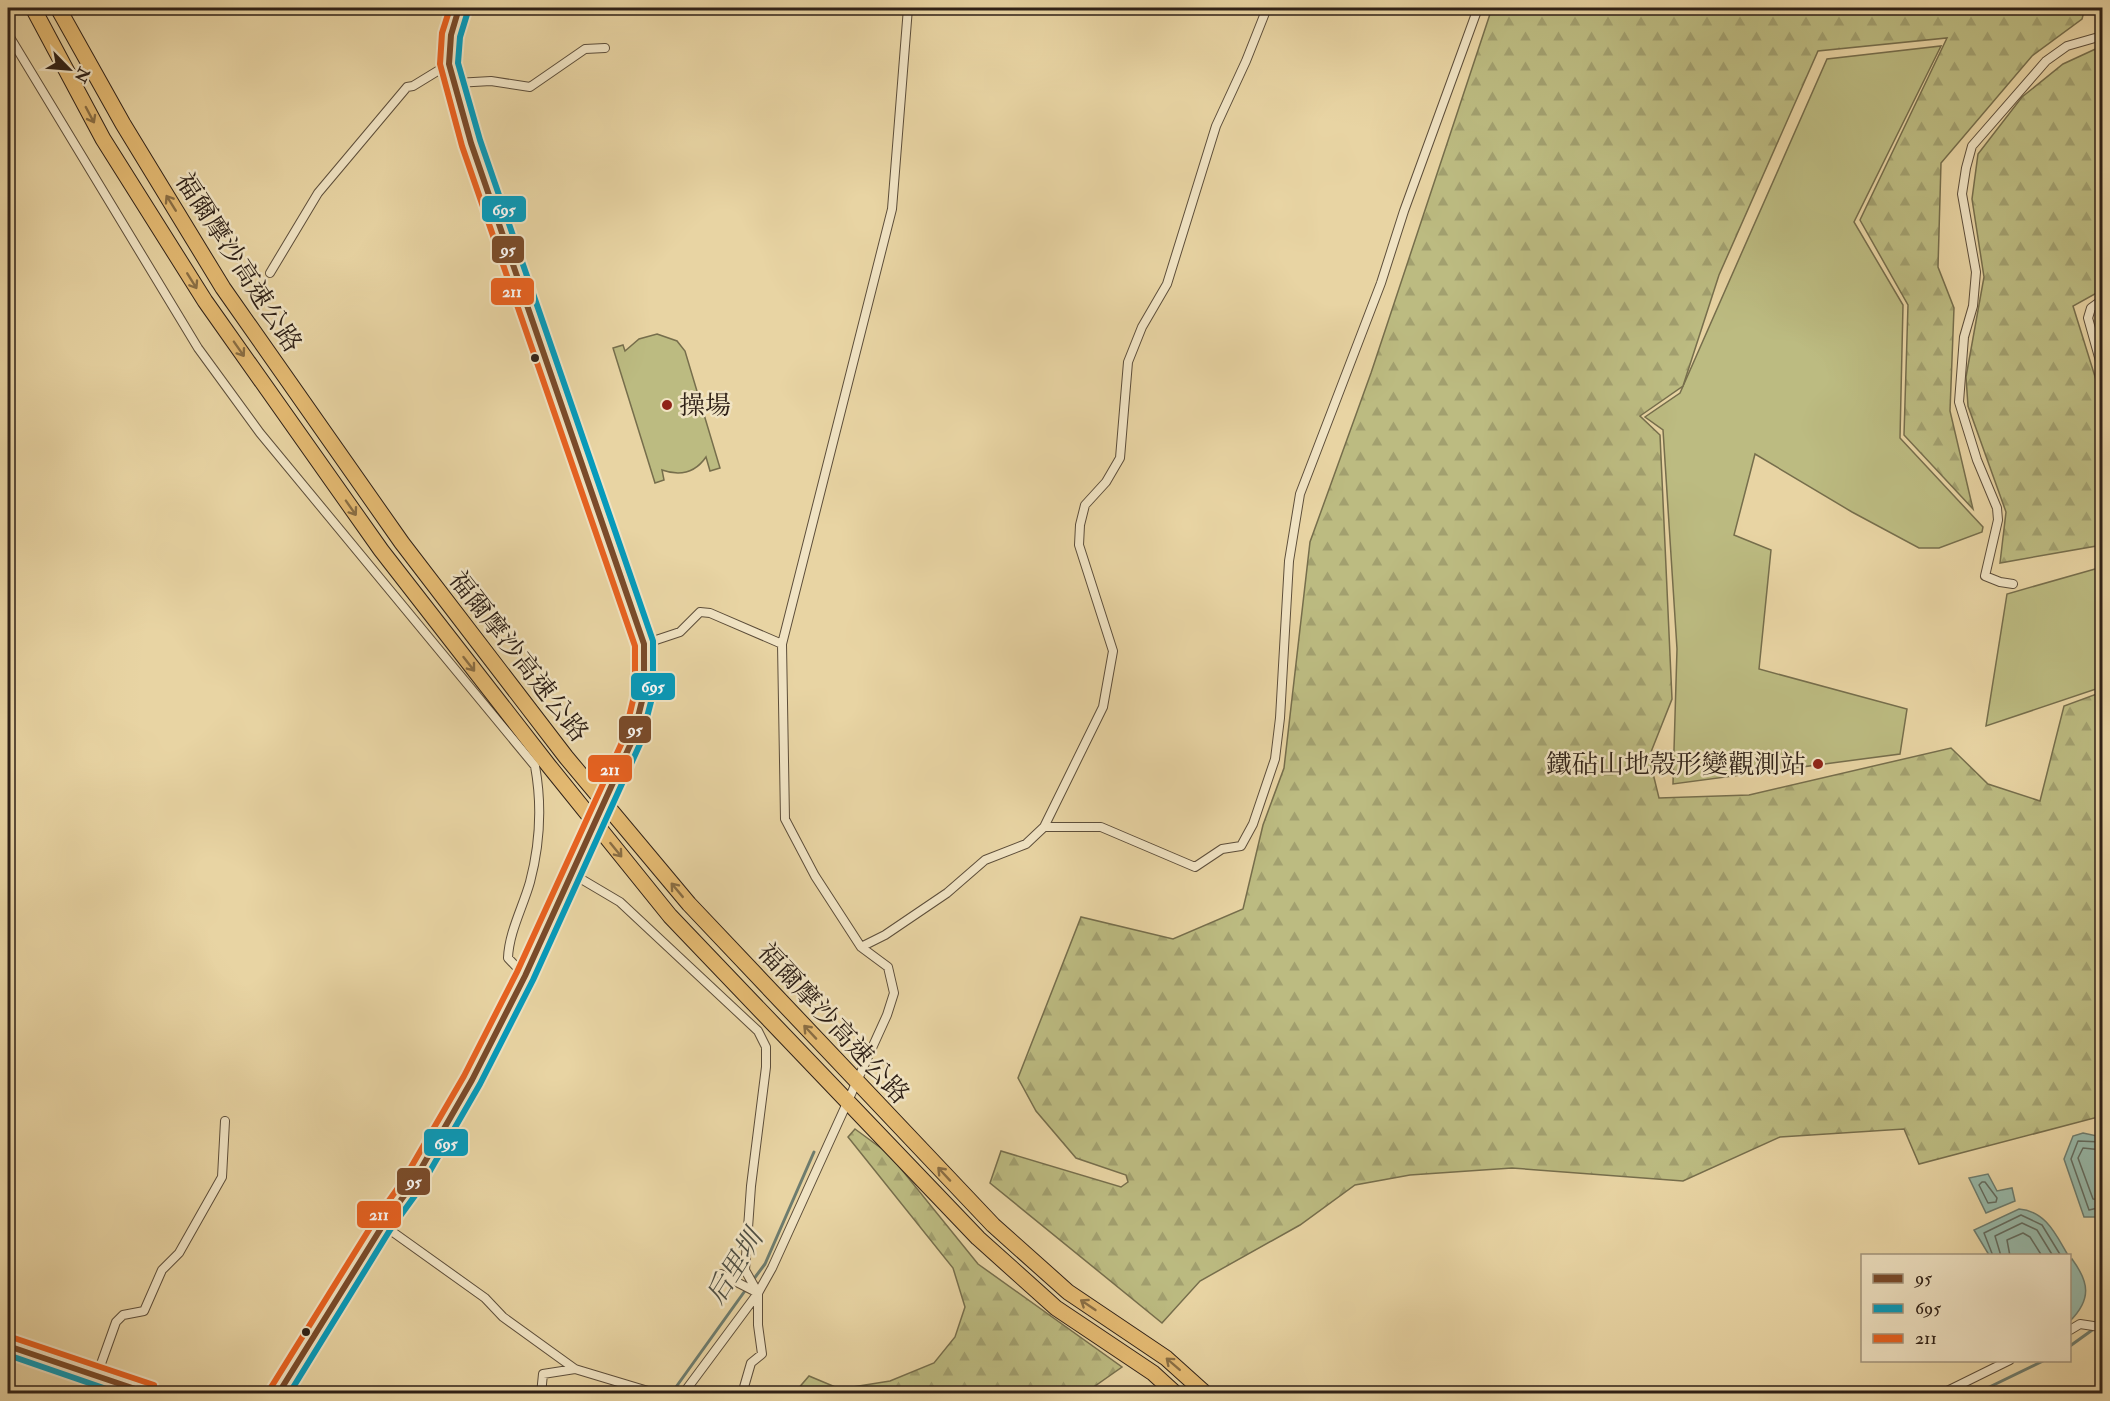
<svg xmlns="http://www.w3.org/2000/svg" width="2110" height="1401" viewBox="0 0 2110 1401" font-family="'IM FELL Double Pica','Noto Serif TC',serif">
<defs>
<pattern id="forest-firs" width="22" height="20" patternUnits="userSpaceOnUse" patternTransform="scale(1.5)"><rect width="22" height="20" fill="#bcbb81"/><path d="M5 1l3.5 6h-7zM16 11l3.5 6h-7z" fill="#a2a06f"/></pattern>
</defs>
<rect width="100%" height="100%" fill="#e8d4a3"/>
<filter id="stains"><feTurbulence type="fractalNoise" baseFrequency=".00333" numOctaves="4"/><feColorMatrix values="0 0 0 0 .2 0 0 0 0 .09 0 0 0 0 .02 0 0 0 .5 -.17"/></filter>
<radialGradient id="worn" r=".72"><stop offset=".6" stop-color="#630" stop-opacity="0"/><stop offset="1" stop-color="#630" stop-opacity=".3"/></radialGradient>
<path fill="#bcbb81" stroke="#766e4c" stroke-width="1.5" d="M 1941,46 L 1854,222 L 1903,305 L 1900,438 L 1983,527 L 1982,532 L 1939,548 L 1919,548 L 1852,512 L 1755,454 L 1734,535 L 1771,550 L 1759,669 L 1907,709 L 1900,754 L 1673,784 L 1677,649 L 1663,430 L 1645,417 L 1680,393 L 1827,59 Z
M 657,334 L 677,341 L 685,351 L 720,468 L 710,471 L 706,457 C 695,473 679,476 662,470 L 664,480 L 655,483 L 613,348 L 623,345 L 625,351 L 639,339 Z
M 2102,567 L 2102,687 L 1986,726 L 2007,594 Z"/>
<path fill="url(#forest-firs)" stroke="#766e4c" stroke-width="1.5" d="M 1492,8 L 2085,8 L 2082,19 L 2032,56 L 1941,163 L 1938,267 L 1954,308 L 1950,411 L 1973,509 L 1904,435 L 1908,305 L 1860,220 L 1947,38 L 1818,51 L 1719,275 L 1683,386 L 1640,416 L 1660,435 L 1672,699 L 1649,757 L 1659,798 L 1749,795 L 1951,748 L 1988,784 L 2040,801 L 2064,706 L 2102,692 L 2102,1116 L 1919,1164 L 1904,1129 L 1780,1137 L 1683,1181 L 1512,1168 L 1410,1175 L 1355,1185 L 1300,1225 L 1200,1281 L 1162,1323 L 990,1183 L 1001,1151 L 1121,1187 L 1128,1182 L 1126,1175 L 1076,1158 L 1036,1111 L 1018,1078 L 1081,917 L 1173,939 L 1243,909 L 1263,825 L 1284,768 L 1310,542 L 1371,373 Z
M 2102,46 L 2102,290 L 2073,306 L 2102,399 L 2102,545 L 2000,563 L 2006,512 L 1968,406 L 1966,377 L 1984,277 L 1972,199 L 1978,154 L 2022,97 L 2063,64 Z
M 855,1129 L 889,1154 L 978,1264 L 1122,1367 L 1085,1393 L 802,1394 L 797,1390 L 809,1376 L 840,1389 L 890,1381 L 934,1363 L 955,1337 L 965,1307 L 953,1268 L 848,1137 Z"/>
<path fill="#97b8a8" stroke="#6d7c6e" stroke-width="1.5" d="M 2083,1133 L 2102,1137 L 2102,1210 L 2098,1217 L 2084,1217 L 2064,1159 L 2073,1136 Z
M 1988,1174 L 1997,1191 L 2012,1188 L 2015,1201 L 1986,1213 L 1969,1178 Z
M 2019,1209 C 2046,1211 2056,1235 2068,1255 L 1989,1255 L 1974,1230 Z
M 2072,1259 C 2089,1282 2092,1299 2070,1321 L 2070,1261 Z"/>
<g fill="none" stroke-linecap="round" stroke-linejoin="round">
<path stroke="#636c60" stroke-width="1.5" d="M 2102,1142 L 2078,1141 L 2071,1159 L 2089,1210 L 2102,1207
M 2102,1150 L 2083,1148 L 2078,1158 L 2093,1199 L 2102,1200
M 1982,1182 L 1985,1182 L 1997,1198 L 1996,1202 L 1988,1203 L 1979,1185 Z
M 1993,1256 L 1984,1233 L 2021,1215 L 2042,1225 L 2061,1256
M 2001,1256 L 1995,1236 L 2022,1223 L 2037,1230 L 2053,1256
M 2010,1256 L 2007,1240 L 2023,1233 L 2030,1237 L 2042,1256"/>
<path stroke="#6d7c6e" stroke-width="3" d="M 753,1280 L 765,1264 L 814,1152
M 2070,1346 L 2095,1328
M 671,1394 L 747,1288
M 1975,1394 L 2045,1360"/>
<g stroke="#5d4e3a" stroke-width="10">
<path id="street" d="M 8,34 L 198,348 L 260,433 L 535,766 C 542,804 540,844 530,882 C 523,907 509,932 508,958 L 525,976
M 456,83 L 491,81 L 530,87 L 585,49 L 605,48
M 270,273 L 318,193 L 407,87 L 413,86 L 449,64
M 2102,300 L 2091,308 L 2088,318 L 2102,368
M 2013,584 L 2000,582 L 1985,576 L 1998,520 L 1997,508 L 1977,460 L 1959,402 L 1964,337 L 1973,306 L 1976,272 L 1962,194 L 1966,168 L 1972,146 L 2046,61 L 2067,46 L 2102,36
M 644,644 L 680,632 L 700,612 L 710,613 L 782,644
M 1044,827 L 1103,707 L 1113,651 L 1079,545 L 1080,525 L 1085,505 L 1106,482 L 1120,458 L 1128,362 L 1142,327 L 1167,284 L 1216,126 L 1246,61 L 1267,8
M 571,873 L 620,902 L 758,1031 L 766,1047 L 766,1067 L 751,1186 L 745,1270 L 758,1293 L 758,1325 L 762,1354 L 751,1363 L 742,1394
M 861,947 L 885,935 L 947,893 L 985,860 L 1026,844 L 1044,827 L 1101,827 L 1195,867 L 1222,849 L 1241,846 L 1253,824 L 1275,759 L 1280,718 L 1289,561 L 1300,494 L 1381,283 L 1404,211 L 1478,8
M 383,1225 L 485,1298 L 503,1317 L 575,1369 L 658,1394
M 721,1274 L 758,1293
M 2070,1330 L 2080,1324 L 2100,1327 L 2102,1330
M 97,1375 L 116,1322 L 123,1315 L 144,1311 L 162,1270 L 179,1253 L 222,1177 L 225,1121
M 541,1394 L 543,1374 L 575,1369
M 683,1394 L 758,1293 L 772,1268 L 887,1015 L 894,993 L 888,967 L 861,947 L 815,876 L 785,819 L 782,644 L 892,209 L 908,8
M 1941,1394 L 2010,1360"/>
</g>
<g stroke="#2f2117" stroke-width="13">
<path id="secondary" d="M 459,8 L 451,35 L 449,64 L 471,143 L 644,644 C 647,682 646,704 632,741
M 8,1346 L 151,1394
M 278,1394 L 383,1225 L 411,1186 L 472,1080 L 525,976 L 571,873"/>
</g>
<g stroke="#2f2117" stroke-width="17">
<path id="highway" d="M 33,8 L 103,139 L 205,301 L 381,550 L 549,766 L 670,916 L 978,1238 L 1056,1308 L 1153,1373 L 1176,1394
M 58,8 L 123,124 L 223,288 L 402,543 L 566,757 L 689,904 L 993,1225 L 1068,1292 L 1166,1358 L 1206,1394"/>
</g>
<use href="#street" stroke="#f0e3c3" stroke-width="8"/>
<use href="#secondary" stroke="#f0e3c3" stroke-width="10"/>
<use href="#highway" stroke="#e4ba72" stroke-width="15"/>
<g stroke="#2f2117" stroke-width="13" stroke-linecap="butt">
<path id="secondary-bridge" d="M 571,873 L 632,741"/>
</g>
<use href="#secondary-bridge" stroke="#f0e3c3" stroke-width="10"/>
<g stroke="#f0e3c3" stroke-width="10">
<path id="bus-1" d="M 8,1346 L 150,1394
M 278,1394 L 383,1225 L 411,1186 L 472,1080 L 525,976 L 632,741 L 644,693 L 644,644 L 471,143 L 449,64 L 451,35 L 459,8"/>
</g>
<g stroke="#f0e3c3" stroke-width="10">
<path id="bus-2" d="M 8,1355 L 121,1394
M 289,1394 L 390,1230 L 419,1190 L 480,1084 L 533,980 L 640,744 L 653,694 L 653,641 L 480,140 L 458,63 L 460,37 L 468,11"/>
</g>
<g stroke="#f0e3c3" stroke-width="10">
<path id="bus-3" d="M 11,1337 L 154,1385
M 270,1389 L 375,1220 L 403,1181 L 464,1076 L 517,972 L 624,738 L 635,692 L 635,646 L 462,146 L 440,64 L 442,33 L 450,8"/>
</g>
<use href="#bus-1" stroke="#7a4b2a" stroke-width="6"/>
<use href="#bus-2" stroke="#059bbc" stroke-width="6"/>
<use href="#bus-3" stroke="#e86221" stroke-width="6"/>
</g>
<defs><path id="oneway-shaft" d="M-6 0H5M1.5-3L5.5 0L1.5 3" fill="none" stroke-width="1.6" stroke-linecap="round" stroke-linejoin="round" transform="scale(1.5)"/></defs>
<g stroke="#8a6e44">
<use href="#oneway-shaft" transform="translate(90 115) rotate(62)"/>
<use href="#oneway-shaft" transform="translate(171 203) rotate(-122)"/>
<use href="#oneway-shaft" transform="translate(192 281) rotate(58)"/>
<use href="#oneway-shaft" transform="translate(239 349) rotate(55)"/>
<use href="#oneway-shaft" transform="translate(351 508) rotate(55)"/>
<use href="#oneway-shaft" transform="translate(469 664) rotate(52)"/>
<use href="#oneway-shaft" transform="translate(616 850) rotate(51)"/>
<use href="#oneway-shaft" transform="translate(677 890) rotate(-130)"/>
<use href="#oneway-shaft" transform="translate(810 1032) rotate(-133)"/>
<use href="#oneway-shaft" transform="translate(944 1174) rotate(-133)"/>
<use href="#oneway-shaft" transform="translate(1088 1305) rotate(-146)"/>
<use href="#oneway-shaft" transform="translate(1173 1364) rotate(-139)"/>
</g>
<g fill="#2f2117" stroke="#f0e3c3" stroke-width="2">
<circle cx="535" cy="358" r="5"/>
<circle cx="306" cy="1332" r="5"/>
</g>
<g fill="#8f2418" stroke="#f0e3c3" stroke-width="2">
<circle cx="667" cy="405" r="6"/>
<circle cx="1818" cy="764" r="6"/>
</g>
<g text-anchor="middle" stroke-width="5" stroke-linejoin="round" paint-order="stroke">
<g font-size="26" fill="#2f2117" stroke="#f0e3c3">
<text transform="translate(239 262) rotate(57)" y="9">福爾摩沙高速公路</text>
<text transform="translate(519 656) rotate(52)" y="9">福爾摩沙高速公路</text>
<text transform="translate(834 1023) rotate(47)" y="9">福爾摩沙高速公路</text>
</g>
<g font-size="26" fill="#2f2117" stroke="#f0e3c3" text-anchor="start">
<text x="679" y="414">操場</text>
<text x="1806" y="773" text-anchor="end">鐵砧山地殼形變觀測站</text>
</g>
<g font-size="27" font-style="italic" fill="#4e4e42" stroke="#f0e3c3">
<text transform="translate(734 1267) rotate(-58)" y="9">后里圳</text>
</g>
</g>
<g stroke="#f0e3c3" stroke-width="2">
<rect x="481" y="195" width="46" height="28" rx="6" fill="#059bbc"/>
<rect x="491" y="235" width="34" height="29" rx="6" fill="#7a4b2a"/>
<rect x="490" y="277" width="45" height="29" rx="6" fill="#e86221"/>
<rect x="630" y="672" width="46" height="29" rx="6" fill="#059bbc"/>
<rect x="618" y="715" width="34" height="29" rx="6" fill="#7a4b2a"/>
<rect x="587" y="754" width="46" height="29" rx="6" fill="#e86221"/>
<rect x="423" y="1128" width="46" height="29" rx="6" fill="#059bbc"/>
<rect x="396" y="1167" width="35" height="29" rx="6" fill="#7a4b2a"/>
<rect x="356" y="1200" width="46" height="29" rx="6" fill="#e86221"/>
</g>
<g font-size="16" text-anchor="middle" font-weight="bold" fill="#fff">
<text x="504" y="215">695</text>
<text x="508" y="255">95</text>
<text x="512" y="297">211</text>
<text x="653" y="692">695</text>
<text x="635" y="735">95</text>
<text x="610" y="775">211</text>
<text x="446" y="1149">695</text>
<text x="414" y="1187">95</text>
<text x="379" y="1220">211</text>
</g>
<rect width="2110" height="1401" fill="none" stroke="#e8d4a3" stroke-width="30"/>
<rect x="9" y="9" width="2092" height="1383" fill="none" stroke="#2f2117" stroke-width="3"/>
<rect x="15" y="15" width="2080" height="1371" fill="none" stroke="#2f2117" stroke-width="1.5"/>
<rect x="1861" y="1254" width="210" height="108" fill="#f0e3c3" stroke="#a3957e" stroke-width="1.5"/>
<rect x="1873" y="1274" width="30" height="9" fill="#7a4b2a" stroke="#a3957e" stroke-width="1.5"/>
<text x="1915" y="1284" font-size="18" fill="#2f2117">95</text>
<rect x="1873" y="1304" width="30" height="9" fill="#059bbc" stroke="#a3957e" stroke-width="1.5"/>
<text x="1915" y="1314" font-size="18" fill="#2f2117">695</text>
<rect x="1873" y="1334" width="30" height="9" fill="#e86221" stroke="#a3957e" stroke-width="1.5"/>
<text x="1915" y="1344" font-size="18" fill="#2f2117">211</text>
<g transform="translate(69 69) rotate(115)" stroke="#f0e3c3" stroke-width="4.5" paint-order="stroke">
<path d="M0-4.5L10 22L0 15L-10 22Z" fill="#2f2117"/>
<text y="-9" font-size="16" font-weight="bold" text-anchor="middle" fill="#2f2117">N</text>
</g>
<rect width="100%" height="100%" filter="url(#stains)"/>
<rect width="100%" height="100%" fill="url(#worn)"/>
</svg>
